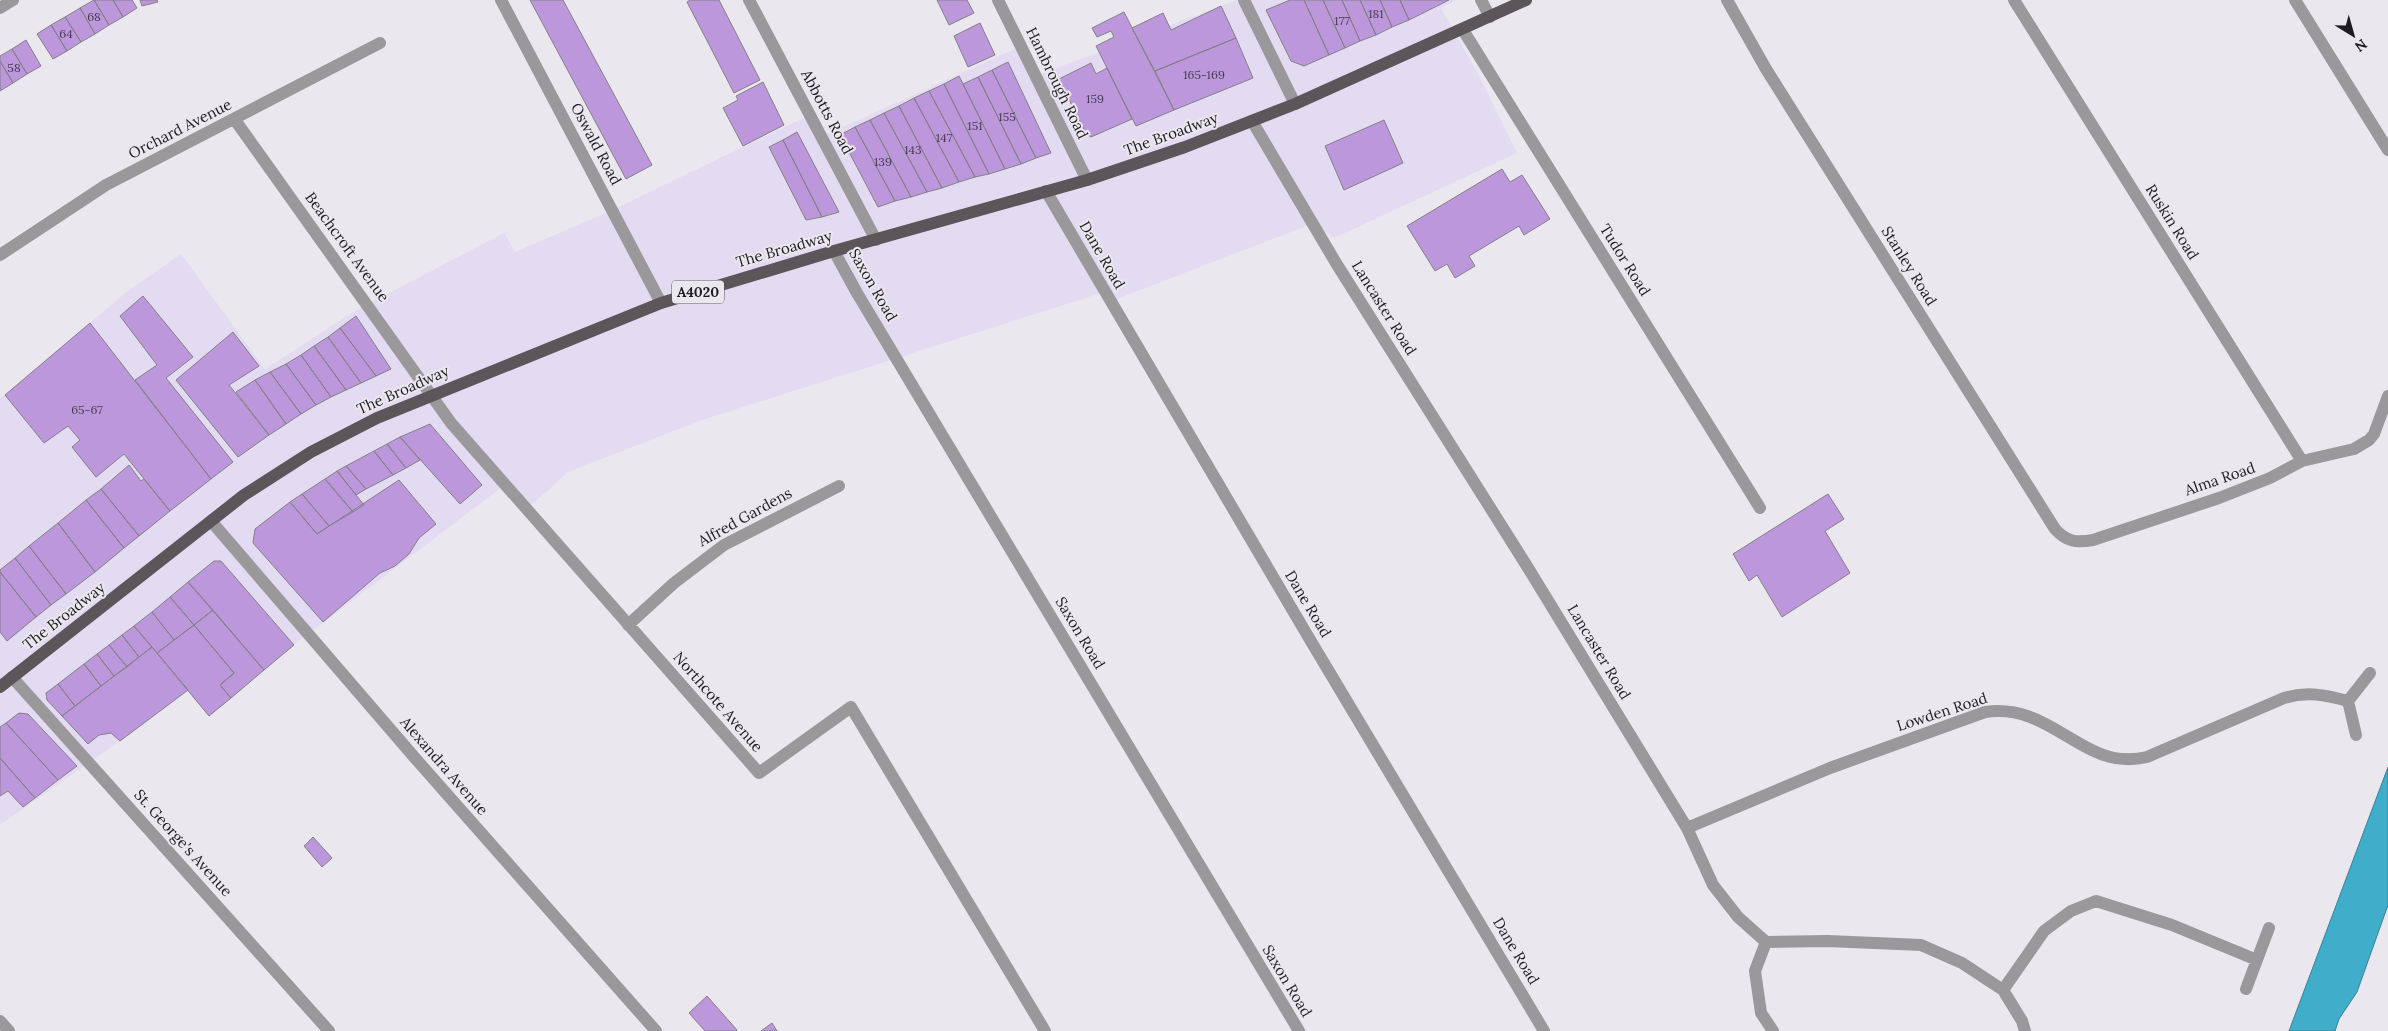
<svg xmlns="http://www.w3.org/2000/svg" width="2388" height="1031" viewBox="0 0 2388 1031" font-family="Lora,serif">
<rect width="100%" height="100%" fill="#ebe7ef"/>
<path fill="#e2dbf1" d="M 1237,0 L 1457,0 L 1441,8 L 1477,72 L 1517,153 L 1334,238 L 1314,223 L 1109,302 L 1101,293 L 702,420 L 568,472 L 529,507 L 506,484 L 294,645 L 209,716 L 188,691 L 120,741 L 0,825 L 0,399 L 129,290 L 181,254 L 265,369 L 353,312 L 504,233 L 515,252 L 608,212 L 810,115 L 821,137 L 1019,47 L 1033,77 Z"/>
<path fill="#40adca" stroke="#368297" d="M 2388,767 L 2388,905 L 2357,992 L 2339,1019 L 2335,1031 L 2289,1031 Z"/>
<path fill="#bd97dc" stroke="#838086" d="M 94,0 L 109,25 L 95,34 L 80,8 Z
M 94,0 L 113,0 L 123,17 L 109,25 Z
M 113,0 L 132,0 L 137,8 L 123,17 Z
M 140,0 L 157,0 L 158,2 L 142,6 Z
M 530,0 L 563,0 L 652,165 L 626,179 Z
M 690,0 L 719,0 L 760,80 L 734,93 L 687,2 Z
M 937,0 L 967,0 L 974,13 L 949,25 Z
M 1290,0 L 1304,0 L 1329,55 L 1304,66 L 1291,61 L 1266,10 Z
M 1304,0 L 1323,0 L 1345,48 L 1329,55 Z
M 1323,0 L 1342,0 L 1360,41 L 1345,48 Z
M 1342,0 L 1360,0 L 1376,35 L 1360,41 Z
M 1360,0 L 1380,0 L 1392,27 L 1376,35 Z
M 1380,0 L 1400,0 L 1409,20 L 1392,27 Z
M 1400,0 L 1449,0 L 1409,20 Z
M 1221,6 L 1236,38 L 1155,71 L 1132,28 L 1163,13 L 1171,30 Z
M 80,8 L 95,34 L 81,42 L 65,17 Z
M 1124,12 L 1174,110 L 1136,126 L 1096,46 L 1114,37 L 1111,31 L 1097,37 L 1092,28 Z
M 65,17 L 81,42 L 67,51 L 51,25 Z
M 980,23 L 995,55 L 968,67 L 954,36 Z
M 51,25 L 67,51 L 53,59 L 37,34 Z
M 1236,38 L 1253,78 L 1174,110 L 1155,71 Z
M 26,40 L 41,66 L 27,74 L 12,49 Z
M 12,49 L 27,74 L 13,83 L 0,61 L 0,56 Z
M 0,61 L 13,83 L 0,91 Z
M 1008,62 L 1051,153 L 1036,158 L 992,70 Z
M 1091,63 L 1096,74 L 1107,68 L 1132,119 L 1091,137 L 1086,134 L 1059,79 Z
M 992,70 L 1036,158 L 1021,164 L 978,77 Z
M 959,76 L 963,84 L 1005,169 L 989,174 L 944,84 Z
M 978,77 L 1021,164 L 1005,169 L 963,84 Z
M 763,82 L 784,125 L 743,146 L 723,108 L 738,100 L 736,96 Z
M 944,84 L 989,174 L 975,177 L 929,91 Z
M 929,91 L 975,177 L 959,182 L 914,98 Z
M 914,98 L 959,182 L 942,188 L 899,106 Z
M 899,106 L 942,188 L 927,192 L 884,113 Z
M 884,113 L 927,192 L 911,197 L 870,120 Z
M 870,120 L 911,197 L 895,201 L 855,127 Z
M 1384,120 L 1403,163 L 1344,190 L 1325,146 Z
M 855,127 L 895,201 L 878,207 L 840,135 Z
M 797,132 L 839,212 L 822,217 L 783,140 Z
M 783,140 L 822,217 L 806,220 L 769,147 Z
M 1502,169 L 1510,182 L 1522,175 L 1550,219 L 1524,235 L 1519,226 L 1469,256 L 1475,266 L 1455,278 L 1447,264 L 1435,271 L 1407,226 Z
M 143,296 L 193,357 L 166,378 L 233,462 L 211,479 L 135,380 L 157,365 L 120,316 Z
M 356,316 L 391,369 L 376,376 L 340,328 Z
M 90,323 L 211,479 L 170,511 L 124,454 L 96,477 L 72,447 L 80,440 L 68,426 L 44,443 L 5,395 Z
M 340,328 L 376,376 L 361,383 L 328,337 Z
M 233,332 L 259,366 L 229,385 L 269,435 L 238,457 L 176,380 Z
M 328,337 L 361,383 L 346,390 L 314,346 Z
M 314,346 L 346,390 L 331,397 L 301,355 Z
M 301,355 L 331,397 L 316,405 L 286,364 Z
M 286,364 L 316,405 L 301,414 L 270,372 Z
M 270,372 L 301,414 L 286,424 L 255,380 Z
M 255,380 L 286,424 L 269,435 L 236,392 Z
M 430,424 L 482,485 L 460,504 L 400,437 Z
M 400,437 L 420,460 L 406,468 L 387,444 Z
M 387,444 L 406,468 L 393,475 L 374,451 Z
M 374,451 L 393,475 L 366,489 L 346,466 Z
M 129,465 L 141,481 L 144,479 L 170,511 L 139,536 L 101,489 Z
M 346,466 L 366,489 L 356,495 L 337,471 Z
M 337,471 L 364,505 L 353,512 L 325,479 Z
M 325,479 L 353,512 L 329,526 L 302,494 Z
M 399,480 L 436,524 L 419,538 L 409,554 L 395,566 L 380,573 L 323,622 L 253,543 L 255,529 L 290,502 L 317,534 Z
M 101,489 L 139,536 L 124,548 L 86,500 Z
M 302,494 L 329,526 L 317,534 L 290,502 Z
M 1828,494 L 1844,519 L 1825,531 L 1850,573 L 1782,617 L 1757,575 L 1749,581 L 1733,554 Z
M 86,500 L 124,548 L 95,572 L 58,523 Z
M 58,523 L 95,572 L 66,594 L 29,546 Z
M 29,546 L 66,594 L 51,605 L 15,558 Z
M 15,558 L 51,605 L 36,617 L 0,572 L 0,570 Z
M 214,561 L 221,561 L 294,645 L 264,670 L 188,582 Z
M 0,572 L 36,617 L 7,641 L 0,632 Z
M 188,582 L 213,610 L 194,625 L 170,597 Z
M 170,597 L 194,625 L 174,640 L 152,612 Z
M 213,610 L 264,670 L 231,698 L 220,685 L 234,673 L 194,625 Z
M 152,612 L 174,640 L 157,653 L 134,626 Z
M 194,625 L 234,673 L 220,685 L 231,698 L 209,716 L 157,653 Z
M 134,626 L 152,647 L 139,657 L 122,635 Z
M 122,635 L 139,657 L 127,667 L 109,645 Z
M 109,645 L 127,667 L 114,676 L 97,654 Z
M 152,647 L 188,690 L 120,741 L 111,733 L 99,735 L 88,744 L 62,716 Z
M 97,654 L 114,676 L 101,686 L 84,664 Z
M 84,664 L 101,686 L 75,706 L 58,684 Z
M 58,684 L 75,706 L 62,716 L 47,700 L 46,693 Z
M 19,713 L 28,714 L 77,766 L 58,780 L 6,723 Z
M 6,723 L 58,780 L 35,798 L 0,758 L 0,727 Z
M 0,758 L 35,798 L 23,807 L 8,791 L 0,796 Z
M 313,837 L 332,858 L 322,867 L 304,846 Z
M 707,996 L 737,1030 L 736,1031 L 705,1031 L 689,1013 Z
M 772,1023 L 777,1031 L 761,1031 Z"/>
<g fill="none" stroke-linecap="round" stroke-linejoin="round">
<path stroke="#9a989a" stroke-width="12" d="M 501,0 L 661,303
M 749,0 L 876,240
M 998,0 L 1087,180
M 1244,0 L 1295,104
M 1481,0 L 1490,17
M 1727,0 L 1766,69 L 2055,529 C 2067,542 2076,543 2093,540 L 2219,498 L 2270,478 L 2302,461 L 2354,449 L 2369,440 L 2374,434 L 2388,396
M 2014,0 L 2302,461
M 2295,0 L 2388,150
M 0,8 L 13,0
M 1463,30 L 1760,508
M 235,120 L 451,423 L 759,773 L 851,707 L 1045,1031
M 1252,121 L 1336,263 L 1525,563 L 1687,828 L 1713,885 L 1738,917 L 1766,942 L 1828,941 L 1921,945 L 1962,963 L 2003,990 L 2022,1021 L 2025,1031
M 1046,191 L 1309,638 L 1544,1031
M 834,251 L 857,293 L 1299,1031
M 0,255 L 106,185 L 380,43
M 211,521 L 415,758 L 656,1031
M 628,625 L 674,583 L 724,545 L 839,486
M 12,677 L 329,1031
M 2348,701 L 2370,673
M 1687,828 L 1830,768 L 1985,712 C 2054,702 2083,773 2147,757 L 2284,698 C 2308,691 2325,695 2348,701 L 2356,735
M 1766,942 L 1755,971 L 1761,1013 L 1773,1031
M 2246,989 L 2269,928
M 2003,990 L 2044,931 L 2071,911 L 2096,901 L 2172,925 L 2257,960
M 0,1021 L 9,1031"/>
<path stroke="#5a565a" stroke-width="12" d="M 0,687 L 244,495 L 311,452 L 377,418 L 661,303 L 834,251 L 1087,180 L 1185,147 L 1295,104 L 1526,0"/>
</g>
<g text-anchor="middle" stroke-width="4" stroke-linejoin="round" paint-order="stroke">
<g font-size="12" fill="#463b4e">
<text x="1376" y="18">181</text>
<text x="94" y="21">68</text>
<text x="1342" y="25">177</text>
<text x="66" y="38">64</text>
<text x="14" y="72">58</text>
<text x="1204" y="79">165-169</text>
<text x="1095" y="103">159</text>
<text x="1007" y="121">155</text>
<text x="975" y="130">151</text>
<text x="944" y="142">147</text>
<text x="913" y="154">143</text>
<text x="883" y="166">139</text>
<text x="87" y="414">65-67</text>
</g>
<rect fill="#ebe7ef" stroke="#5c595d" stroke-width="1" x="672" y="280.5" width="52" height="23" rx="4"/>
<g font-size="14" font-weight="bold" fill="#1e1c1f">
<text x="698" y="297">A4020</text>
</g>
<g font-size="15" fill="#1e1c1f" stroke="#ebe7ef">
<text transform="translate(1057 83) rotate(64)" y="5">Hambrough Road</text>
<text transform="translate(827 112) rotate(62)" y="5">Abbotts Road</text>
<text transform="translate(180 129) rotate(-27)" y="5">Orchard Avenue</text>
<text transform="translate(1171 134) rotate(-20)" y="5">The Broadway</text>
<text transform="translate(596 144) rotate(62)" y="5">Oswald Road</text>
<text transform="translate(2172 222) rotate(58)" y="5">Ruskin Road</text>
<text transform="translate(347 247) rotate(54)" y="5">Beachcroft Avenue</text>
<text transform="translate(784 249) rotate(-16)" y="5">The Broadway</text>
<text transform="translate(1102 255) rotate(60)" y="5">Dane Road</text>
<text transform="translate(1625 260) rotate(58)" y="5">Tudor Road</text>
<text transform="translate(1909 266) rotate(58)" y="5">Stanley Road</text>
<text transform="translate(873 285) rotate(60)" y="5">Saxon Road</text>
<text transform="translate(1384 308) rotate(58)" y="5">Lancaster Road</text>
<text transform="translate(403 390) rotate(-24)" y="5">The Broadway</text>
<text transform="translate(2220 479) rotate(-19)" y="5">Alma Road</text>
<text transform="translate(745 517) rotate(-29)" y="5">Alfred Gardens</text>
<text transform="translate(1308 604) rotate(59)" y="5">Dane Road</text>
<text transform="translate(64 616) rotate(-38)" y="5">The Broadway</text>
<text transform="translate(1080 633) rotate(59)" y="5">Saxon Road</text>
<text transform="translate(1599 652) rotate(59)" y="5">Lancaster Road</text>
<text transform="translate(718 702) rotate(49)" y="5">Northcote Avenue</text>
<text transform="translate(1942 712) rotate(-18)" y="5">Lowden Road</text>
<text transform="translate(444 766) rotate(49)" y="5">Alexandra Avenue</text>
<text transform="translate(183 843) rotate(48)" y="5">St. George's Avenue</text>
<text transform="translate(1516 951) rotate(59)" y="5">Dane Road</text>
<text transform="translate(1287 981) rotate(59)" y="5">Saxon Road</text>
</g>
</g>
<g transform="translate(2353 35) rotate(143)" stroke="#ebe7ef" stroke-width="4" paint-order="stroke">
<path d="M0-4L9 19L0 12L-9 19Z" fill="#1e1c1f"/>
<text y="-8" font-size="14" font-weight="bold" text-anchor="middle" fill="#1e1c1f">N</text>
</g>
</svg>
